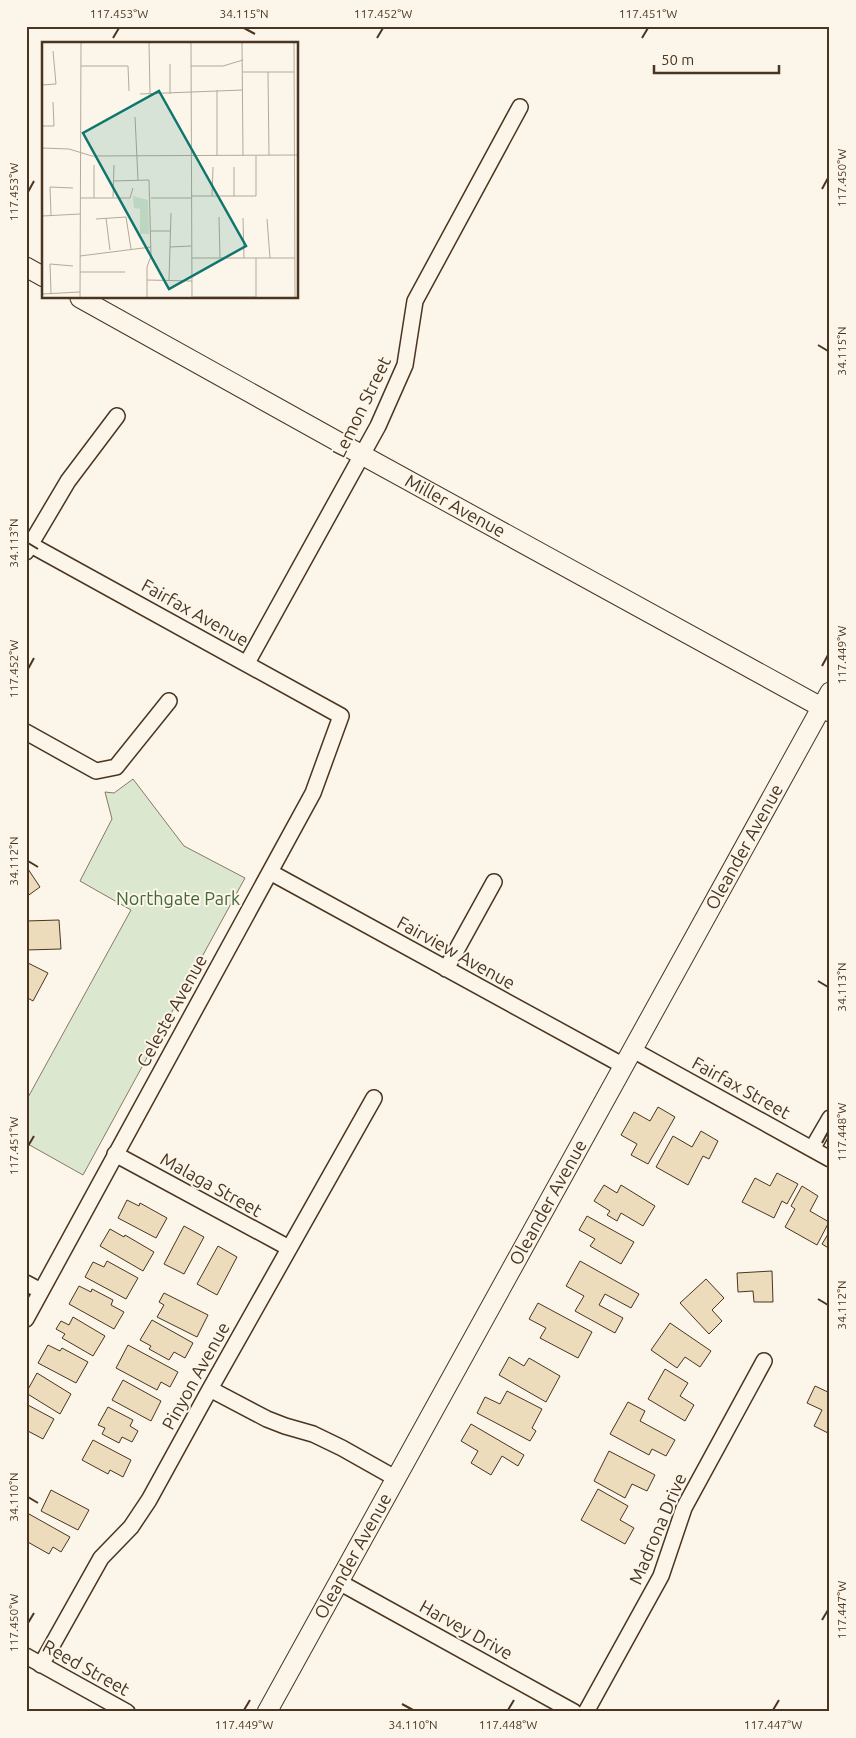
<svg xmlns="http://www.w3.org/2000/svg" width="856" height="1738" viewBox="0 0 856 1738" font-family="Ubuntu,sans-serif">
<rect width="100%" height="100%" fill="#fbf6e9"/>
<path fill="#dce7d0" stroke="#887966" d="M 133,779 L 184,846 L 245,878 L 83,1175 L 26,1143 L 26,1101 L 131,910 L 80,881 L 112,819 L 105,792 L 114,793 Z"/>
<path fill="#ecdcbc" stroke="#4a3520" d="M 26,866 L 40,887 L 26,897 Z
M 59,920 L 61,949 L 26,950 L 26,921 Z
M 26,962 L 48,973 L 33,1001 L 26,997 Z
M 658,1107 L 675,1117 L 648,1164 L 631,1155 L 637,1144 L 621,1135 L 634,1112 L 650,1121 Z
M 701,1131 L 718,1141 L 709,1159 L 703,1156 L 688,1185 L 656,1167 L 673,1136 L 692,1147 Z
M 777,1173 L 798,1184 L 787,1204 L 782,1201 L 774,1218 L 742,1202 L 755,1178 L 770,1186 Z
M 604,1185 L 617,1193 L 621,1185 L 655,1206 L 643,1226 L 621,1213 L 617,1221 L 607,1215 L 610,1211 L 594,1201 Z
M 802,1186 L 818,1196 L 810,1211 L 829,1222 L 817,1245 L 785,1227 L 795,1209 L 791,1206 Z
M 127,1200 L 139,1206 L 140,1203 L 167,1218 L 156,1238 L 118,1218 Z
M 587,1216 L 634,1242 L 621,1264 L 590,1246 L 595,1239 L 579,1230 Z
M 184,1226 L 204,1237 L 184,1274 L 164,1264 Z
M 110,1229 L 124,1237 L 125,1235 L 154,1252 L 143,1271 L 100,1246 Z
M 830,1231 L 830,1249 L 822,1244 Z
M 218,1246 L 237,1257 L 217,1295 L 197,1284 Z
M 107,1261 L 138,1278 L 126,1299 L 85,1277 L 93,1262 L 104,1267 Z
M 580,1261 L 639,1294 L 631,1308 L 605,1294 L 599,1305 L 623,1318 L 615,1333 L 575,1311 L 584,1296 L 566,1286 Z
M 772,1271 L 773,1302 L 754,1302 L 753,1291 L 738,1292 L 737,1273 Z
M 706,1279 L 724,1298 L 712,1310 L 722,1321 L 709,1334 L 680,1303 Z
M 79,1286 L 91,1292 L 92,1289 L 113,1300 L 111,1305 L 124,1312 L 114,1329 L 69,1304 Z
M 164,1293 L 208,1315 L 197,1337 L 157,1317 L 164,1305 L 159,1302 Z
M 538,1303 L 592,1332 L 578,1358 L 540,1338 L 546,1328 L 529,1319 Z
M 73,1317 L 105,1336 L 93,1356 L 62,1338 L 65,1334 L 56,1329 L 61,1321 L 69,1325 Z
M 152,1320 L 193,1343 L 185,1358 L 174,1352 L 169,1360 L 149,1349 L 151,1346 L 140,1340 Z
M 670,1323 L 711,1351 L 700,1367 L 685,1357 L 677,1368 L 651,1350 Z
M 48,1345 L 60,1351 L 62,1348 L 88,1362 L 76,1383 L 38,1363 Z
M 128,1345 L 178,1372 L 170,1387 L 161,1382 L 157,1390 L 116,1368 Z
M 509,1357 L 524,1366 L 529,1358 L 560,1376 L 546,1402 L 499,1375 Z
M 665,1369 L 688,1383 L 680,1396 L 694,1405 L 685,1421 L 648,1399 Z
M 37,1373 L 71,1394 L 60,1414 L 26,1393 Z
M 123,1380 L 161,1401 L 151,1421 L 112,1400 Z
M 815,1386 L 830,1393 L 830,1434 L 814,1426 L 822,1410 L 807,1403 Z
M 507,1391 L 542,1409 L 532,1428 L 536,1431 L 530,1441 L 477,1413 L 485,1397 L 500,1404 Z
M 628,1402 L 645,1411 L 640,1421 L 675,1440 L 666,1456 L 652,1449 L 649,1455 L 610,1434 Z
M 26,1404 L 54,1419 L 43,1439 L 26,1430 Z
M 108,1407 L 133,1420 L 130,1426 L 138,1431 L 132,1442 L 122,1437 L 119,1443 L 102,1434 L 105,1428 L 98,1425 Z
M 471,1424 L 524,1455 L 518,1466 L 502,1456 L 491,1475 L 471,1463 L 478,1451 L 461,1441 Z
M 93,1440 L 131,1460 L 123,1477 L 110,1470 L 108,1474 L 82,1460 Z
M 609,1451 L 655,1475 L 647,1491 L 632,1484 L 625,1498 L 594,1481 Z
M 598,1489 L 628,1506 L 620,1520 L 634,1528 L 625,1544 L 581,1520 Z
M 51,1490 L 89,1510 L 78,1530 L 41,1511 Z
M 29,1514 L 70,1537 L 61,1552 L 53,1547 L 49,1554 L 26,1541 L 26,1519 Z"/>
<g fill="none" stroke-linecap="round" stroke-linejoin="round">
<g stroke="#4a3520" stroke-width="18">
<path id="minor" d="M 26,552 L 68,481 L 117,416
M 247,663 L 378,426 L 405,365 L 415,301 L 520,107
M 26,732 L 96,771 L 116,767 L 169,701
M 270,872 L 624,1066
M 446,969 L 494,882
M 633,1050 L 830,1159
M 812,1149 L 830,1118
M 115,1154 L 289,1248
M 26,1283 L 41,1291
M 26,1319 L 313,793 L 341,716 L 31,545
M 210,1389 L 267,1419 L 285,1426 L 313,1434 L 342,1448 L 397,1479
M 339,1582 L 574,1712
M 26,1656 L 127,1712
M 41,1665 L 101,1558 L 131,1527 L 149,1500 L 210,1389 L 374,1098
M 586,1712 L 661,1576 L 684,1508 L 764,1361"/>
</g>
<g stroke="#4a3520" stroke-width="21">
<g id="tertiary">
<path d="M 26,267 L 44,277"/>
<path id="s1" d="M 80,298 L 362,455 L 830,712"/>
<path id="s2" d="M 267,1712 L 830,692"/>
</g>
</g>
<use href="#minor" stroke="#fbf6e9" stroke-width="15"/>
<use href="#tertiary" stroke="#fbf6e9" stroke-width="19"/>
</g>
<path fill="none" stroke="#4a3520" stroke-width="2" d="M 244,28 L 255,34M 113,38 L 119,28M 377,38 L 383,28M 642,38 L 648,28M 822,189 L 828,178M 28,192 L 34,181M 818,345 L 828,351M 28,543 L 38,549M 822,666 L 828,655M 28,669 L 34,658M 28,861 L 38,867M 818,981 L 828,987M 822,1143 L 828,1132M 28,1146 L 34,1136M 818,1299 L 828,1305M 28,1497 L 38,1503M 822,1620 L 828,1610M 28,1623 L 34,1613M 402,1704 L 413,1710M 244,1710 L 250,1700M 508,1710 L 514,1700M 773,1710 L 779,1700"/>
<g text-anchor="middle" stroke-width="4" stroke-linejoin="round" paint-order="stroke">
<g font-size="18" fill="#4a3520" stroke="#fbf6e9">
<text transform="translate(362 407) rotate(-64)" y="6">Lemon Street</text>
<text dy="6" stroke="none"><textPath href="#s1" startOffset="429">Miller Avenue</textPath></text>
<text transform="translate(195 613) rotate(29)" y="6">Fairfax Avenue</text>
<text dy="6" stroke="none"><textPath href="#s2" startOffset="988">Oleander Avenue</textPath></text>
<text transform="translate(456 953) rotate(29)" y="6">Fairview Avenue</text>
<text transform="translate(172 1011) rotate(-61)" y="6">Celeste Avenue</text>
<text transform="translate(741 1088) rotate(29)" y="6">Fairfax Street</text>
<text transform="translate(211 1185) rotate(29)" y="6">Malaga Street</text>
<text dy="6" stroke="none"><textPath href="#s2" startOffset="582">Oleander Avenue</textPath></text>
<text transform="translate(196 1376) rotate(-61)" y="6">Pinyon Avenue</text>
<text transform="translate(658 1529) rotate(-67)" y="6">Madrona Drive</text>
<text dy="6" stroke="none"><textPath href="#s2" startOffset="178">Oleander Avenue</textPath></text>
<text transform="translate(466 1630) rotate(29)" y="6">Harvey Drive</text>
<text transform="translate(86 1668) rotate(29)" y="6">Reed Street</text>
</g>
<g font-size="18" fill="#436837" stroke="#fbf6e9">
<text x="178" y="905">Northgate Park</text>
</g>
</g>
<g transform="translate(42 42)">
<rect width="256" height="256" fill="#fbf6e9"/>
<path d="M 91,154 L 106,158 L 107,192 L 98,192 L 98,167 L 92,166 Z" fill="#dce7d0"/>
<path fill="none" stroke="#b4a999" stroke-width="1" d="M 107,0 L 108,52M 149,0 L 150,256M 200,0 L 201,114M 252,0 L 253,256M 128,22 L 128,52M 39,24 L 86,24 L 87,49M 149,24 L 181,24 L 201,18M 201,30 L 252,30M 226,30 L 227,113M 0,43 L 14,42 L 11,9M 175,48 L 175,114M 98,52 L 201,48M 93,75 L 96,138M 0,84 L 12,84 L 11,60M 0,106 L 27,107 L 50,114 L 257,113M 192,125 L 192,154M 71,139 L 107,138 L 109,214 L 105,225 L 105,256M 150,154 L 214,154 L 214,114M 170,154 L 171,125M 71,155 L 72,123M 39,156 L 88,156 L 91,146M 52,156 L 52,123M 109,156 L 150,156M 9,173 L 8,145 L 31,146M 0,174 L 38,172M 177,175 L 178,216M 64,176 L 68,208M 201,176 L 202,216M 54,177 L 84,175 L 89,207M 225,177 L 228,216M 108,189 L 129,189M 128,205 L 149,204M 38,214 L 109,205M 150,216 L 253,216M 38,230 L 83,230M 105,238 L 150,239M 127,238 L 129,171M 9,251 L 8,222 L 31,224M 0,252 L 38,250M 151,255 L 214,255 L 214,216M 38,256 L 39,0"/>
<path fill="#0f766e" fill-opacity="0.15" stroke="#0f766e" stroke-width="2.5" d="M 117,49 L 204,204 L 127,247 L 41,91 Z"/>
<rect width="256" height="256" fill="none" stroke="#4a3520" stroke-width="2.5"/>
</g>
<rect width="856" height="1738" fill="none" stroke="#fbf6e9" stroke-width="55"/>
<path d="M654 65v8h125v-8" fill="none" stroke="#4a3520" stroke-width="2.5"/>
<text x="661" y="65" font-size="15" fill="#4a3520" stroke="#fbf6e9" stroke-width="4" paint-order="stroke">50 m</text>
<rect x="28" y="28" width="800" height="1682" fill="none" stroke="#4a3520" stroke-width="2"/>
<g font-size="12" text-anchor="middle" fill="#4a3520">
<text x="119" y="18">117.453°W</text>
<text x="244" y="18">34.115°N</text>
<text x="383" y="18">117.452°W</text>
<text x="648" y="18">117.451°W</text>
<text transform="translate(842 178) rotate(-90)" y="4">117.450°W</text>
<text transform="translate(14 192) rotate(-90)" y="4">117.453°W</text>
<text transform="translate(842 351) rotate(-90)" y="4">34.115°N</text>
<text transform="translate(14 543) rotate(-90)" y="4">34.113°N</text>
<text transform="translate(842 655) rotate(-90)" y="4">117.449°W</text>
<text transform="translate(14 669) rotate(-90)" y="4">117.452°W</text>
<text transform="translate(14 861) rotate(-90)" y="4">34.112°N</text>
<text transform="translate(842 987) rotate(-90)" y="4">34.113°N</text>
<text transform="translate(842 1132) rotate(-90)" y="4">117.448°W</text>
<text transform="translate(14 1146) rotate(-90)" y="4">117.451°W</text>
<text transform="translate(842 1305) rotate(-90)" y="4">34.112°N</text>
<text transform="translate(14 1497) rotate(-90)" y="4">34.110°N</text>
<text transform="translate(842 1610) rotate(-90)" y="4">117.447°W</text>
<text transform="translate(14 1623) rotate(-90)" y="4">117.450°W</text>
<text x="244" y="1729">117.449°W</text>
<text x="413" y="1729">34.110°N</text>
<text x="508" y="1729">117.448°W</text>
<text x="773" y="1729">117.447°W</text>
</g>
</svg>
